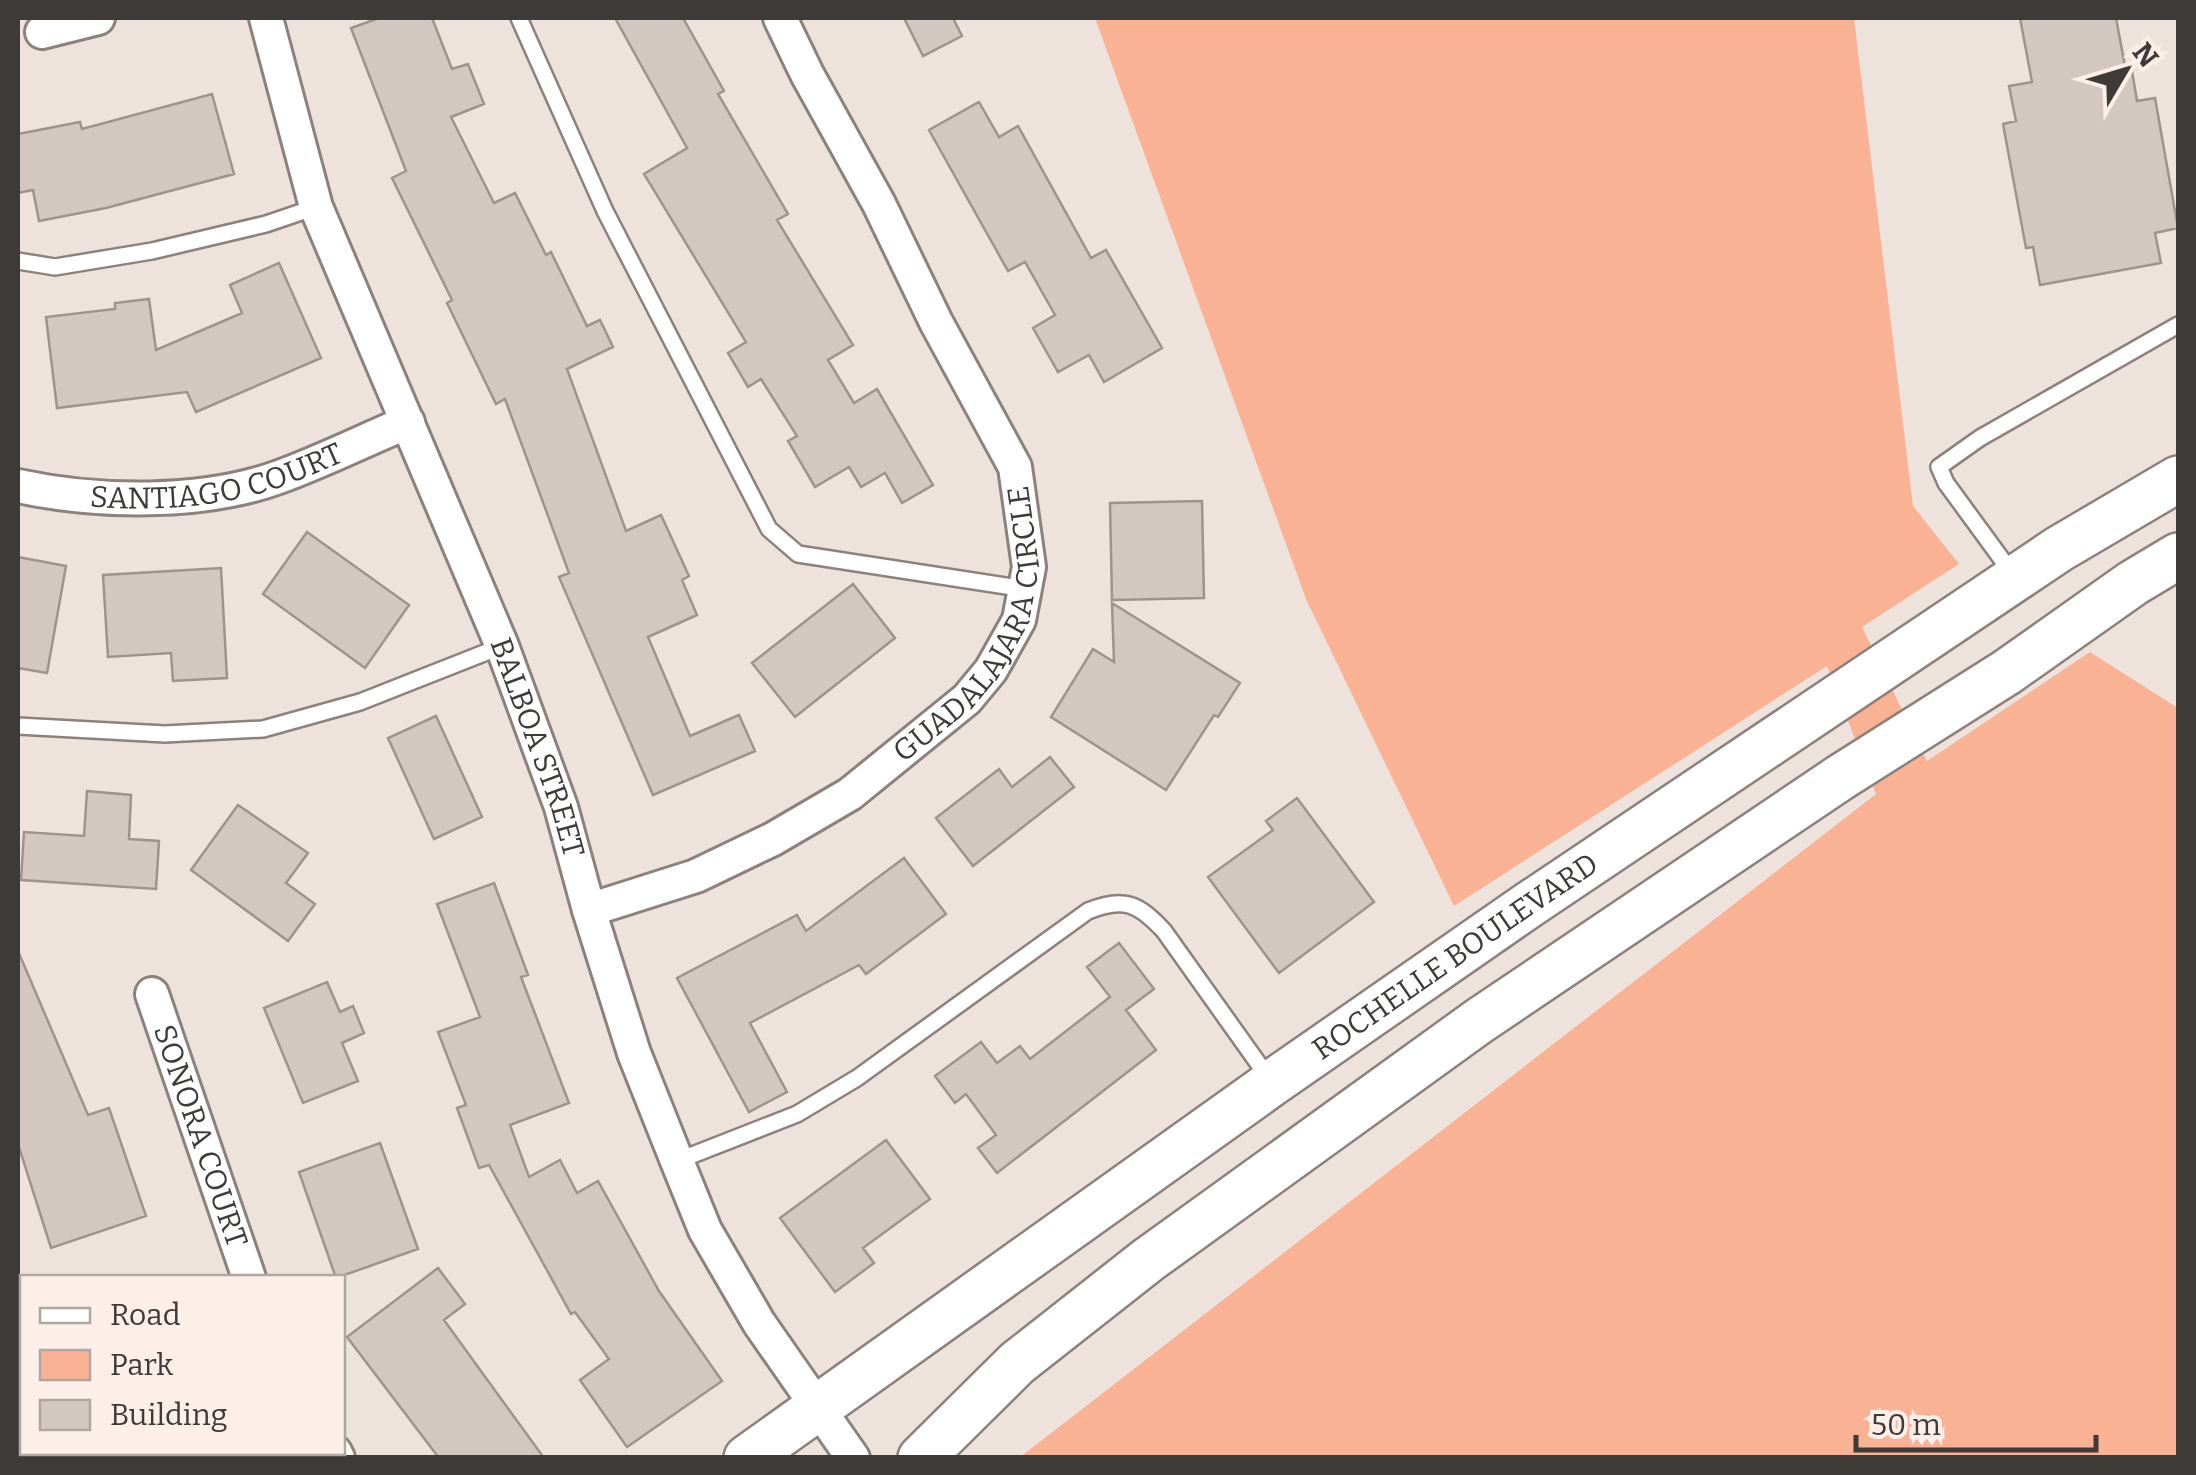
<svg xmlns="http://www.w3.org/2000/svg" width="2196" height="1475" viewBox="0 0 2196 1475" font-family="Bitter,serif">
<rect width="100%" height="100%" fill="#eee2dd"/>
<path fill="#f9b294" d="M 1095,18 L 1854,18 L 1913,506 L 1959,564 L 1862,627 L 1927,761 L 2090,652 L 2178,708 L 2178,1457 L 1019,1458 L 1876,794 L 1827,666 L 1454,906 L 1306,599 Z"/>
<path fill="#d3c7c2" stroke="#9f938f" stroke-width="2.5" d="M 379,18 L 432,18 L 452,69 L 468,64 L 484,104 L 451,117 L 494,203 L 515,193 L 546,255 L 551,252 L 587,326 L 600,320 L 613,347 L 567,369 L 626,531 L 661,515 L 689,576 L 682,580 L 697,615 L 648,637 L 690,736 L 739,715 L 755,751 L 653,795 L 559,577 L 569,573 L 505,399 L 496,404 L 447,303 L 452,300 L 392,178 L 406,171 L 351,28 Z
M 615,18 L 683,18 L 724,91 L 718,94 L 788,214 L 777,220 L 853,345 L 828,360 L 854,403 L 877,389 L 933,485 L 902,503 L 885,473 L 861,487 L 849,467 L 815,487 L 788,441 L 797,436 L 761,379 L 748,387 L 728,353 L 746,342 L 644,174 L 687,148 Z
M 904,18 L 953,18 L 962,36 L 923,56 Z
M 2020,18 L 2116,18 L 2125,66 L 2131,65 L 2137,101 L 2155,98 L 2178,228 L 2155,233 L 2161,263 L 2040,285 L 2033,247 L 2026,248 L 2003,124 L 2016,121 L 2009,86 L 2032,82 Z
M 212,94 L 234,174 L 106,208 L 39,221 L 33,190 L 18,193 L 18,134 L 80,122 L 82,129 Z
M 979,102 L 999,137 L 1018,126 L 1091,258 L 1106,250 L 1162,348 L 1104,382 L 1089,355 L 1058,372 L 1033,328 L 1055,315 L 1025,262 L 1008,271 L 929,130 Z
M 279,263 L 321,358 L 196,412 L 187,392 L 57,408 L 46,317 L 115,309 L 115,303 L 149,299 L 156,350 L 242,313 L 230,285 Z
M 1202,501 L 1204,598 L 1112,600 L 1110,503 Z
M 307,532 L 409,605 L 365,668 L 263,594 Z
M 18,557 L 66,566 L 47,673 L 18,668 Z
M 221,568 L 227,678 L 173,681 L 171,653 L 108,657 L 103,575 Z
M 853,584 L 895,638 L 795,717 L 752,663 Z
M 1112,603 L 1240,683 L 1218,717 L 1214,715 L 1166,790 L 1051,717 L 1093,649 L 1114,662 Z
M 436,716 L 482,817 L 434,839 L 388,738 Z
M 1050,757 L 1074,787 L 973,866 L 936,818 L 999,769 L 1012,787 Z
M 87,791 L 131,795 L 129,839 L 159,841 L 156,889 L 21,880 L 24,832 L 84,836 Z
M 1297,798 L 1374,902 L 1279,973 L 1208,877 L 1273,830 L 1266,821 Z
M 238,805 L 308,853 L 286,883 L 315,904 L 288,941 L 191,870 Z
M 904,858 L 946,914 L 866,974 L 859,965 L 750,1023 L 787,1092 L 749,1112 L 677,978 L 797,915 L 806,931 Z
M 494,883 L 528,975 L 521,977 L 569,1103 L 510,1125 L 529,1177 L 560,1160 L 577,1193 L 598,1181 L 659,1291 L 722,1381 L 627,1447 L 580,1380 L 609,1359 L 575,1312 L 571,1314 L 489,1165 L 479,1168 L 457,1108 L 466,1105 L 438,1032 L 480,1017 L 437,904 Z
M 1119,943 L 1154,989 L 1126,1010 L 1156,1050 L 997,1173 L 978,1148 L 996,1135 L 966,1094 L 955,1103 L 935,1076 L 981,1042 L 997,1063 L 1020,1046 L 1030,1059 L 1110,997 L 1087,967 Z
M 18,951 L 88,1115 L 109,1108 L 146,1216 L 51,1248 L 18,1144 Z
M 327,982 L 340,1012 L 353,1006 L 364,1033 L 342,1043 L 358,1081 L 303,1103 L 264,1008 Z
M 886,1140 L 930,1199 L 863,1248 L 874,1263 L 835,1292 L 780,1218 Z
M 380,1143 L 418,1249 L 336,1278 L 299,1172 Z
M 438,1268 L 465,1304 L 444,1320 L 544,1458 L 439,1458 L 347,1337 Z"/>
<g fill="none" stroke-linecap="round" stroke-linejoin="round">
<g stroke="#8c817c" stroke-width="20">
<path id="lane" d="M 519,18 L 605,211 L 769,529 L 798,554 L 1025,589
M 18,261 L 55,267 L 152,251 L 266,224 L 316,207
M 2014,576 L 1946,483 L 1939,467 L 1980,438 L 2178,325
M 18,726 L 165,734 L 263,729 L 360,702 L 502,646
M 677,1161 L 797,1114 L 857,1078 L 1088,911 C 1124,896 1139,904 1164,931 L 1270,1080"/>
</g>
<g stroke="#8c817c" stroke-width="38">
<g id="street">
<path id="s1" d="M 266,18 L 316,207 L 502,646 L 561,807 L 589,910 L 634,1053 L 677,1161 L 705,1230 L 759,1323 L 853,1458"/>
<path d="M 42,32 L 98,18"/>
<path id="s2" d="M 18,486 C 97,503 202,505 279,477 C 323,461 365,440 408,422"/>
<path id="s3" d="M 589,910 L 696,876 L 773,839 L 850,794 L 967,699 L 991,670 L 1019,620 L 1029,567 L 1015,467 L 936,322 L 879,204 L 807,74 L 780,18"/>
<path id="s4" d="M 152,994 L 249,1278"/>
<path d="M 335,1452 L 338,1458"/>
</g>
</g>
<g stroke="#8c817c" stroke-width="50">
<g id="secondary">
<path id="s5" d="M 747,1458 L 1272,1083 L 1527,906 L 2059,549 L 2178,479"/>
<path d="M 921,1458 L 1017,1363 L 1148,1260 L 1479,1021 L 1841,777 L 2007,672 L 2133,583 L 2178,556"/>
</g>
</g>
<use href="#lane" stroke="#fff" stroke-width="15"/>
<use href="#street" stroke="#fff" stroke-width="32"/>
<use href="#secondary" stroke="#fff" stroke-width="45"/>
</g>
<g text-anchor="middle" stroke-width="8" stroke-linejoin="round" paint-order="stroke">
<g font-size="30" fill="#3e3a38" stroke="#fcefea">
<text dy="10" stroke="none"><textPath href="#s2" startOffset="202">SANTIAGO COURT</textPath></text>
<text dy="10" stroke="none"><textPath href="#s3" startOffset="508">GUADALAJARA CIRCLE</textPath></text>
<text dy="10" stroke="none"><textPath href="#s1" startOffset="780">BALBOA STREET</textPath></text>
<text dy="10" stroke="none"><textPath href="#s5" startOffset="868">ROCHELLE BOULEVARD</textPath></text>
<text dy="10" stroke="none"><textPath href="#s4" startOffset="150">SONORA COURT</textPath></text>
</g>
</g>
<rect width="2196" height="1475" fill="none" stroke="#3e3a38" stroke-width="40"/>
<rect x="20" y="1275" width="325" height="180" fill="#fcefea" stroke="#b0a7a3" stroke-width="2.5"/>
<rect x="40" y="1308" width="50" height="15" fill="#ffffff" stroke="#b0a7a3" stroke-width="2.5"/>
<text x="110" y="1325" font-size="30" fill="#3e3a38">Road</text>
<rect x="40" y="1350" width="50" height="30" fill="#f9b294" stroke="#b0a7a3" stroke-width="2.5"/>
<text x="110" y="1375" font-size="30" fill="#3e3a38">Park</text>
<rect x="40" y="1400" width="50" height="30" fill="#d3c7c2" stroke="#b0a7a3" stroke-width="2.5"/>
<text x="110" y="1425" font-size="30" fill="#3e3a38">Building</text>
<g transform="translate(2126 70) rotate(52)" stroke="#fcefea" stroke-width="8" paint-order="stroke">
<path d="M0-8L18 38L0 25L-18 38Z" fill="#3e3a38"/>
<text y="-15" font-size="28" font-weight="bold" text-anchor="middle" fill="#3e3a38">N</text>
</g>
<path d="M1856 1435v15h240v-15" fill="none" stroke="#3e3a38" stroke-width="5"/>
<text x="1871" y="1435" font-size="30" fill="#3e3a38" stroke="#fcefea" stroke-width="8" paint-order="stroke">50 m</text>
</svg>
